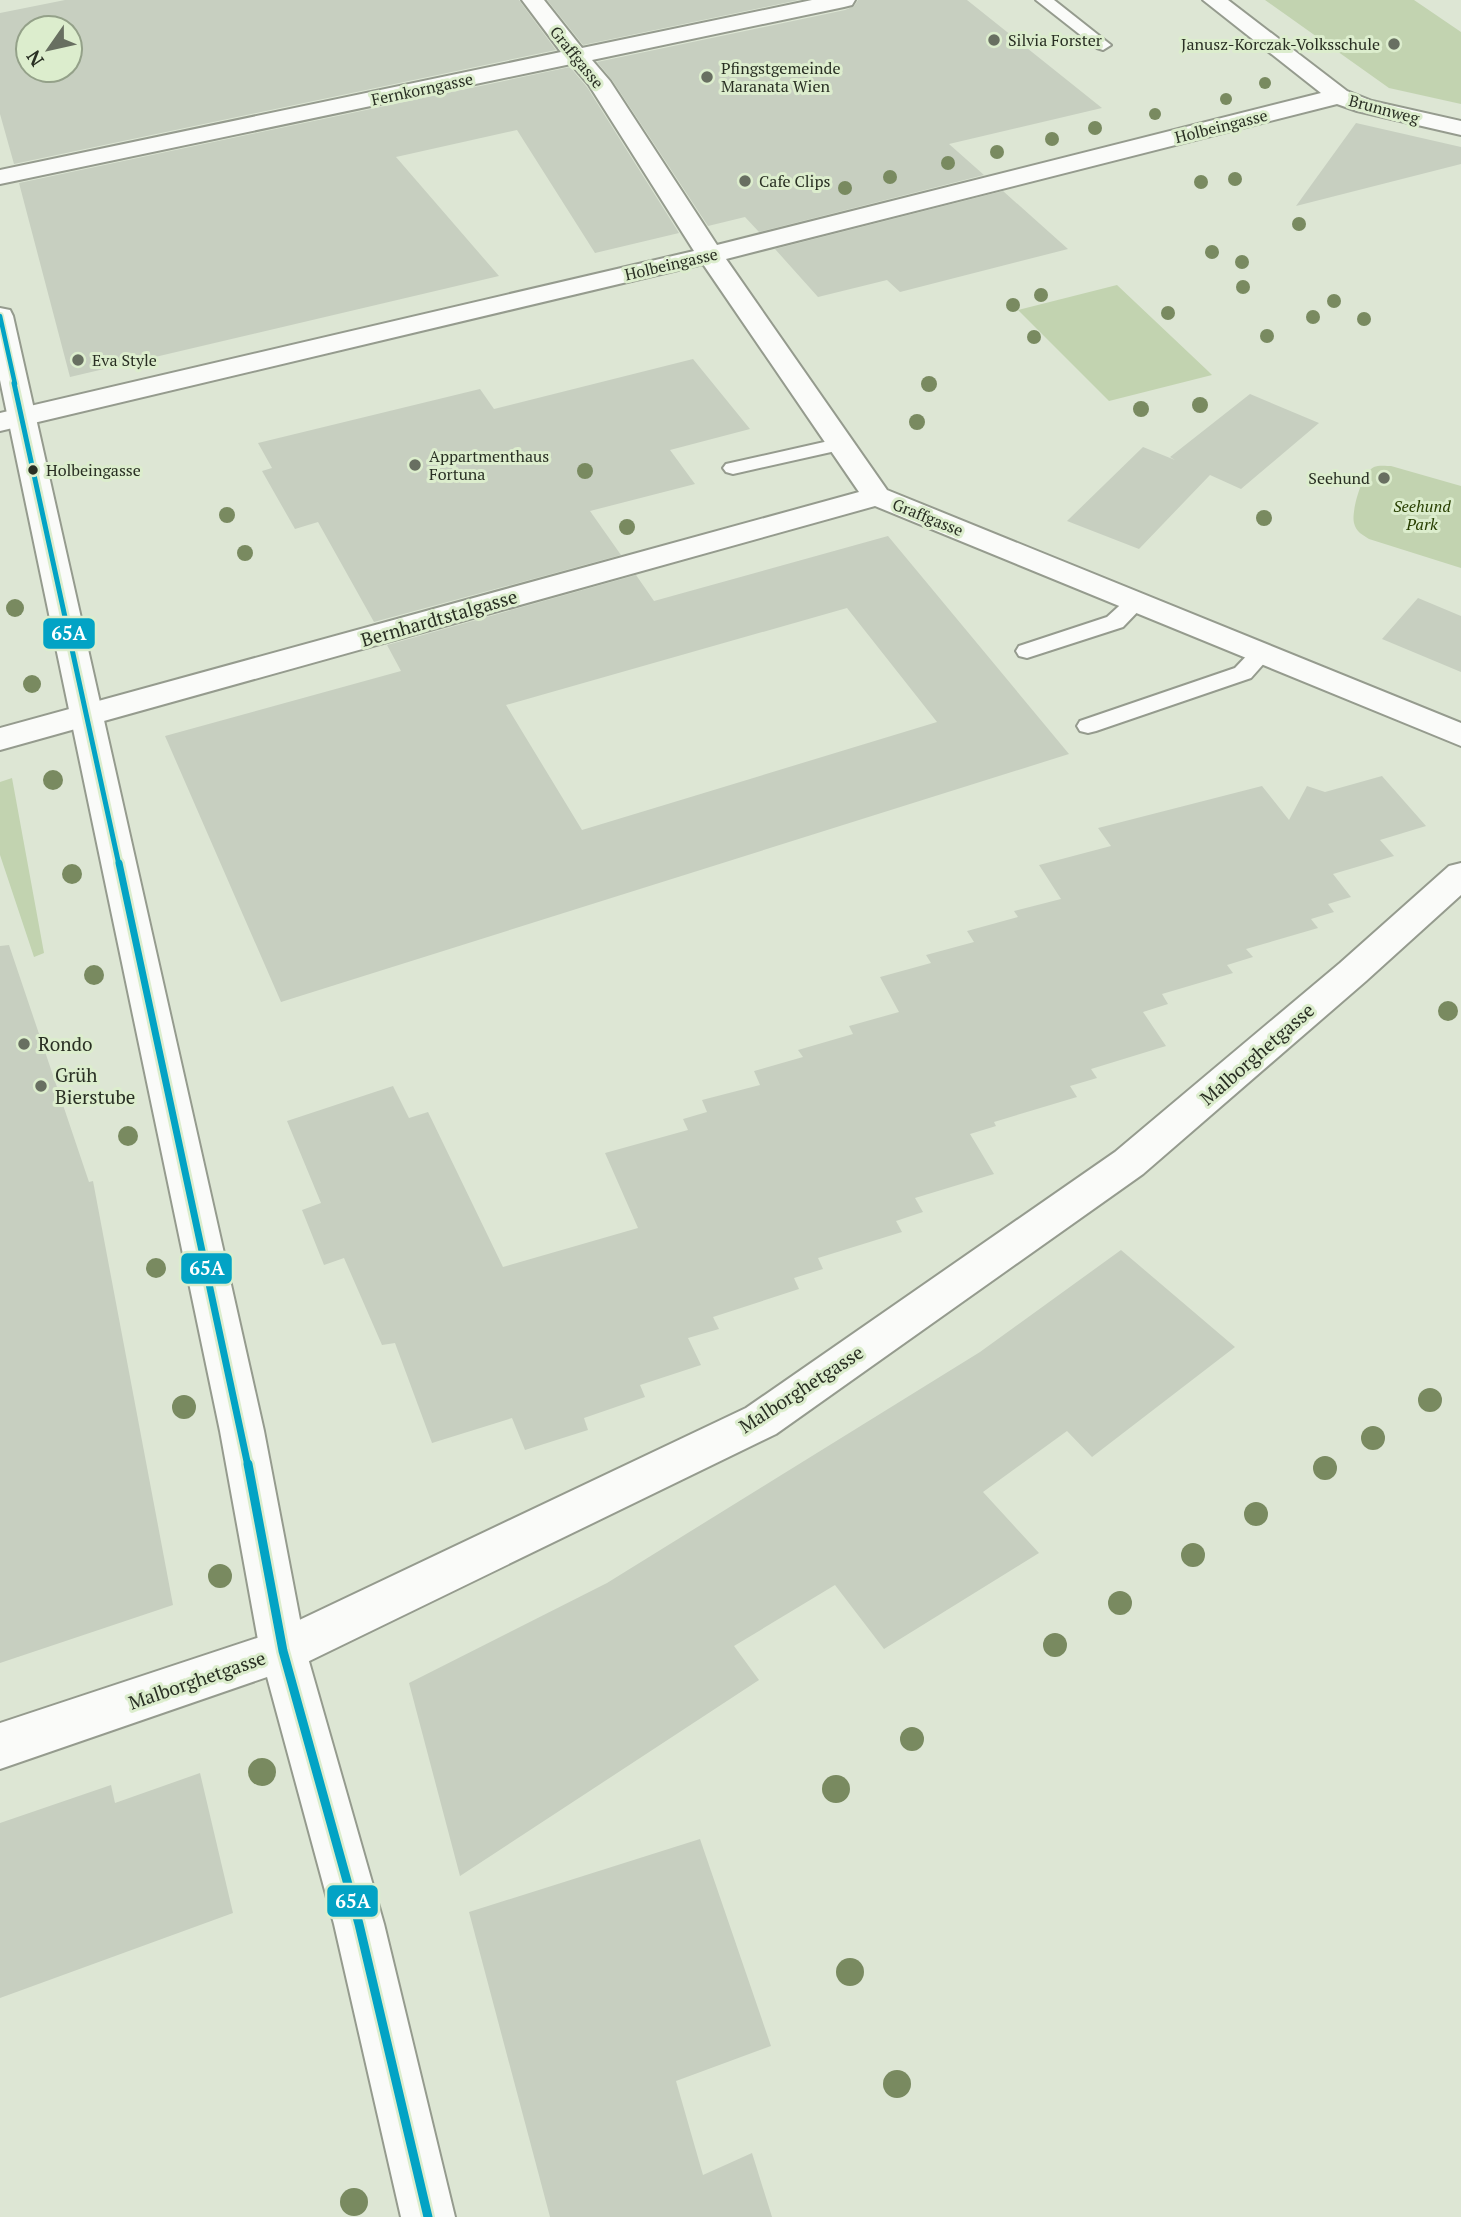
<svg xmlns="http://www.w3.org/2000/svg" width="1461" height="2217" viewBox="0 0 1461 2217" font-family="'PT Serif',serif">
<rect width="100%" height="100%" fill="#dde6d4"/>
<path fill="#c2d3b0" d="M 1265,0 L 1414,0 L 1461,32 L 1461,104 L 1389,88 Z
M 1117,285 L 1208,371 L 1212,375 L 1109,401 L 1018,310 Z
M 1391,466 L 1461,486 L 1461,568 L 1369,539 C 1363,535 1356,532 1354,523 C 1351,512 1362,472 1374,467 C 1378,465 1387,466 1391,466 Z
M 12,778 L 44,953 L 34,957 L 0,855 L 0,782 Z"/>
<path fill="#c7cfc0" fill-rule="evenodd" d="M 65,0 L 519,0 L 556,50 L 14,164 L 0,114 L 0,13 ZM 28,28 L 70,28 L 70,70 L 28,70 Z
M 547,0 L 799,0 L 583,45 Z
M 858,0 L 967,0 L 1102,108 L 949,144 L 984,175 L 759,232 L 745,217 L 708,226 L 612,80 L 597,62 L 845,10 L 854,6 Z
M 570,67 L 587,87 L 679,233 L 595,253 L 517,130 L 396,157 L 499,276 L 70,377 L 19,183 Z
M 1356,123 L 1461,147 L 1461,164 L 1296,206 Z
M 1003,191 L 1068,249 L 900,292 L 887,280 L 818,297 L 775,249 Z
M 693,359 L 750,429 L 670,450 L 695,484 L 590,511 L 621,555 L 374,622 L 318,522 L 295,529 L 262,471 L 272,468 L 258,443 L 480,389 L 494,409 Z
M 1250,394 L 1319,423 L 1241,489 L 1210,475 L 1139,549 L 1067,521 L 1143,447 L 1175,460 L 1170,457 Z
M 888,536 L 1069,754 L 281,1002 L 165,736 L 401,671 L 387,645 L 636,575 L 654,601 ZM 847,608 L 937,722 L 582,830 L 506,705 Z
M 1418,598 L 1461,616 L 1461,672 L 1382,639 Z
M 1382,776 L 1426,826 L 1380,840 L 1394,856 L 1333,874 L 1351,897 L 1328,904 L 1334,912 L 1311,919 L 1318,928 L 1246,949 L 1253,957 L 1227,965 L 1233,973 L 1162,994 L 1168,1004 L 1143,1012 L 1166,1046 L 1091,1069 L 1097,1078 L 1070,1086 L 1077,1097 L 994,1122 L 996,1126 L 970,1134 L 994,1174 L 915,1198 L 923,1212 L 896,1221 L 902,1232 L 818,1258 L 823,1269 L 794,1278 L 799,1289 L 713,1317 L 719,1329 L 688,1338 L 701,1365 L 640,1385 L 645,1397 L 584,1418 L 588,1430 L 525,1450 L 512,1418 L 432,1443 L 395,1343 L 382,1345 L 344,1258 L 324,1265 L 302,1210 L 321,1203 L 287,1121 L 393,1086 L 409,1118 L 428,1112 L 503,1267 L 638,1228 L 605,1153 L 688,1130 L 683,1119 L 707,1112 L 702,1100 L 760,1085 L 754,1071 L 803,1057 L 798,1050 L 853,1034 L 849,1026 L 899,1012 L 880,977 L 931,963 L 926,955 L 974,942 L 967,931 L 1018,917 L 1014,911 L 1061,899 L 1039,865 L 1111,846 L 1098,828 L 1262,786 L 1289,820 L 1307,786 L 1325,792 Z
M 9,945 L 89,1182 L 93,1181 L 173,1605 L 0,1663 L 0,946 Z
M 1121,1250 L 1235,1347 L 1092,1457 L 1067,1431 L 983,1492 L 1039,1553 L 884,1649 L 835,1585 L 734,1646 L 759,1680 L 460,1876 L 409,1683 L 607,1583 L 980,1352 Z
M 200,1773 L 233,1913 L 0,1998 L 0,1823 L 111,1785 L 115,1803 Z
M 700,1839 L 771,2046 L 676,2081 L 703,2175 L 752,2153 L 772,2217 L 550,2217 L 469,1912 Z"/>
<g fill="none" stroke-linecap="round" stroke-linejoin="round">
<g stroke="#959b8e" stroke-width="4">
<path id="service" d="M 1036,0 L 1054,0 L 1111,45 L 1103,50 L 1097,48 Z
M 842,438 L 849,440 L 852,444 L 849,448 L 733,474 L 726,472 L 723,468 L 726,464 Z
M 1136,595 L 1143,597 L 1147,602 L 1123,627 L 1027,658 L 1019,656 L 1016,651 L 1019,646 L 1107,617 L 1129,597 Z
M 1262,646 L 1270,648 L 1273,653 L 1251,678 L 1096,731 L 1088,733 L 1080,731 L 1077,726 L 1080,721 L 1235,668 L 1254,648 Z"/>
</g>
<g stroke="#959b8e" stroke-width="4">
<path id="minor" d="M 522,0 L 544,0 L 582,48 L 812,0 L 855,0 L 852,5 L 844,7 L 592,60 L 610,81 L 717,245 L 1321,93 L 1203,0 L 1228,0 L 1347,91 L 1372,101 L 1461,121 L 1461,135 L 1357,111 L 1337,104 L 726,259 L 887,490 L 1461,723 L 1461,746 L 875,506 L 0,750 L 0,728 L 859,492 L 703,264 L 0,431 L 0,413 L 694,251 L 589,85 L 571,64 L 0,184 L 0,170 L 561,52 Z
M 1461,863 L 1461,895 L 1366,981 L 1143,1174 L 776,1434 L 299,1666 L 0,1769 L 0,1723 L 272,1633 L 746,1408 L 1115,1152 L 1340,963 L 1449,866 Z"/>
</g>
<g stroke="#959b8e" stroke-width="4">
<path id="tertiary" d="M 0,308 L 10,310 L 13,316 L 264,1431 L 306,1651 L 384,1924 L 455,2217 L 401,2217 L 334,1924 L 260,1651 L 220,1431 L 0,380 Z"/>
</g>
<use href="#service" fill="#fafbf9" fill-rule="evenodd"/>
<use href="#minor" fill="#fafbf9" fill-rule="evenodd"/>
<use href="#tertiary" fill="#fafbf9" fill-rule="evenodd"/>
<g stroke="#dcedcd" stroke-width="8">
<path id="bus-1-far3" d="M 0,316 L 15,384"/>
</g>
<g stroke="#dcedcd" stroke-width="10">
<path id="bus-1-far2" d="M 14,383 L 119,865"/>
</g>
<g stroke="#dcedcd" stroke-width="12">
<path id="bus-1-far1" d="M 119,863 L 248,1466"/>
</g>
<g stroke="#dcedcd" stroke-width="14">
<path id="bus-1" d="M 248,1464 L 283,1651 L 359,1924 L 428,2217"/>
</g>
<use href="#bus-1-far3" stroke="#02a3c5" stroke-width="4.5"/>
<use href="#bus-1-far2" stroke="#02a3c5" stroke-width="5"/>
<use href="#bus-1-far1" stroke="#02a3c5" stroke-width="7"/>
<use href="#bus-1" stroke="#02a3c5" stroke-width="9"/>
</g>
<g fill="#798a60">
<circle cx="1265" cy="83" r="6"/>
<circle cx="1226" cy="99" r="6"/>
<circle cx="1155" cy="114" r="6"/>
<circle cx="1095" cy="128" r="7"/>
<circle cx="1052" cy="139" r="7"/>
<circle cx="997" cy="152" r="7"/>
<circle cx="948" cy="163" r="7"/>
<circle cx="890" cy="177" r="7"/>
<circle cx="1235" cy="179" r="7"/>
<circle cx="1201" cy="182" r="7"/>
<circle cx="845" cy="188" r="7"/>
<circle cx="1299" cy="224" r="7"/>
<circle cx="1212" cy="252" r="7"/>
<circle cx="1242" cy="262" r="7"/>
<circle cx="1243" cy="287" r="7"/>
<circle cx="1041" cy="295" r="7"/>
<circle cx="1334" cy="301" r="7"/>
<circle cx="1013" cy="305" r="7"/>
<circle cx="1168" cy="313" r="7"/>
<circle cx="1313" cy="317" r="7"/>
<circle cx="1364" cy="319" r="7"/>
<circle cx="1267" cy="336" r="7"/>
<circle cx="1034" cy="337" r="7"/>
<circle cx="929" cy="384" r="8"/>
<circle cx="1200" cy="405" r="8"/>
<circle cx="1141" cy="409" r="8"/>
<circle cx="917" cy="422" r="8"/>
<circle cx="585" cy="471" r="8"/>
<circle cx="227" cy="515" r="8"/>
<circle cx="1264" cy="518" r="8"/>
<circle cx="627" cy="527" r="8"/>
<circle cx="245" cy="553" r="8"/>
<circle cx="15" cy="608" r="9"/>
<circle cx="32" cy="684" r="9"/>
<circle cx="53" cy="780" r="10"/>
<circle cx="72" cy="874" r="10"/>
<circle cx="94" cy="975" r="10"/>
<circle cx="1448" cy="1011" r="10"/>
<circle cx="128" cy="1136" r="10"/>
<circle cx="156" cy="1268" r="10"/>
<circle cx="1430" cy="1400" r="12"/>
<circle cx="184" cy="1407" r="12"/>
<circle cx="1373" cy="1438" r="12"/>
<circle cx="1325" cy="1468" r="12"/>
<circle cx="1256" cy="1514" r="12"/>
<circle cx="1193" cy="1555" r="12"/>
<circle cx="220" cy="1576" r="12"/>
<circle cx="1120" cy="1603" r="12"/>
<circle cx="1055" cy="1645" r="12"/>
<circle cx="912" cy="1739" r="12"/>
<circle cx="262" cy="1772" r="14"/>
<circle cx="836" cy="1789" r="14"/>
<circle cx="850" cy="1972" r="14"/>
<circle cx="897" cy="2084" r="14"/>
<circle cx="354" cy="2202" r="14"/>
</g>
<g fill="#686f61" stroke="#dcedcd" stroke-width="2.5">
<circle cx="994" cy="40" r="7"/>
<circle cx="1394" cy="44" r="7"/>
<circle cx="707" cy="77" r="7"/>
<circle cx="745" cy="181" r="7"/>
<circle cx="78" cy="360" r="7"/>
<circle cx="415" cy="465" r="7"/>
<circle cx="1384" cy="478" r="7"/>
<circle cx="24" cy="1044" r="7"/>
<circle cx="41" cy="1086" r="7"/>
</g>
<circle fill="#292f23" stroke="#dcedcd" stroke-width="2.5" cx="33" cy="470" r="6"/>
<g text-anchor="middle" stroke-width="6" stroke-linejoin="round" paint-order="stroke">
<g font-size="16" fill="#292f23" stroke="#dcedcd" text-anchor="start">
<text x="1008" y="46">Silvia Forster</text>
<text x="1380" y="50" text-anchor="end">Janusz-Korczak-Volksschule</text>
<text x="721" y="74">Pfingstgemeinde<tspan x="721" dy="18">Maranata Wien</tspan></text>
<text x="759" y="187">Cafe Clips</text>
<text x="92" y="366">Eva Style</text>
<text x="429" y="462">Appartmenthaus<tspan x="429" dy="18">Fortuna</tspan></text>
<text x="1370" y="484" text-anchor="end">Seehund</text>
</g>
<g font-size="16" fill="#292f23" stroke="#dcedcd">
<text transform="translate(577 57) rotate(51)" y="6">Graffgasse</text>
<text transform="translate(422 89) rotate(-12)" y="6">Fernkorngasse</text>
<text transform="translate(1384 109) rotate(15)" y="6">Brunnweg</text>
<text transform="translate(1221 126) rotate(-14)" y="6">Holbeingasse</text>
<text transform="translate(671 264) rotate(-13)" y="6">Holbeingasse</text>
<text transform="translate(928 517) rotate(22)" y="6">Graffgasse</text>
</g>
<g font-size="16" fill="#292f23" stroke="#dcedcd" text-anchor="start">
<text x="46" y="476">Holbeingasse</text>
</g>
<g font-size="16" font-style="italic" fill="#283f01" stroke="#dcedcd">
<text x="1422" y="512">Seehund<tspan x="1422" dy="18">Park</tspan></text>
</g>
<g font-size="19" fill="#292f23" stroke="#dcedcd">
<text transform="translate(439 618) rotate(-16)" y="7">Bernhardtstalgasse</text>
<text transform="translate(1257 1054) rotate(-41)" y="7">Malborghetgasse</text>
<text transform="translate(801 1389) rotate(-33)" y="7">Malborghetgasse</text>
<text transform="translate(197 1680) rotate(-19)" y="7">Malborghetgasse</text>
</g>
<g font-size="19" fill="#292f23" stroke="#dcedcd" text-anchor="start">
<text x="38" y="1051">Rondo</text>
<text x="55" y="1082">Grüh<tspan x="55" dy="22">Bierstube</tspan></text>
</g>
</g>
<g stroke="#dcedcd" stroke-width="2.5">
<rect x="42" y="617" width="54" height="33" rx="7" fill="#02a3c5"/>
<rect x="180" y="1252" width="53" height="33" rx="7" fill="#02a3c5"/>
<rect x="326" y="1884" width="53" height="34" rx="7" fill="#02a3c5"/>
</g>
<g font-size="19" text-anchor="middle" font-weight="bold" fill="#fff">
<text x="69" y="640">65A</text>
<text x="207" y="1275">65A</text>
<text x="353" y="1908">65A</text>
</g>
<g transform="translate(49 49) rotate(236)"><circle r="33" fill="#dcedcd" stroke="#94a189" stroke-width="2"/>
<path d="M0-5L12 26L0 18L-12 26Z" fill="#686f61"/>
<text y="-10" font-size="19" font-weight="bold" text-anchor="middle" fill="#292f23">N</text>
</g>
</svg>
